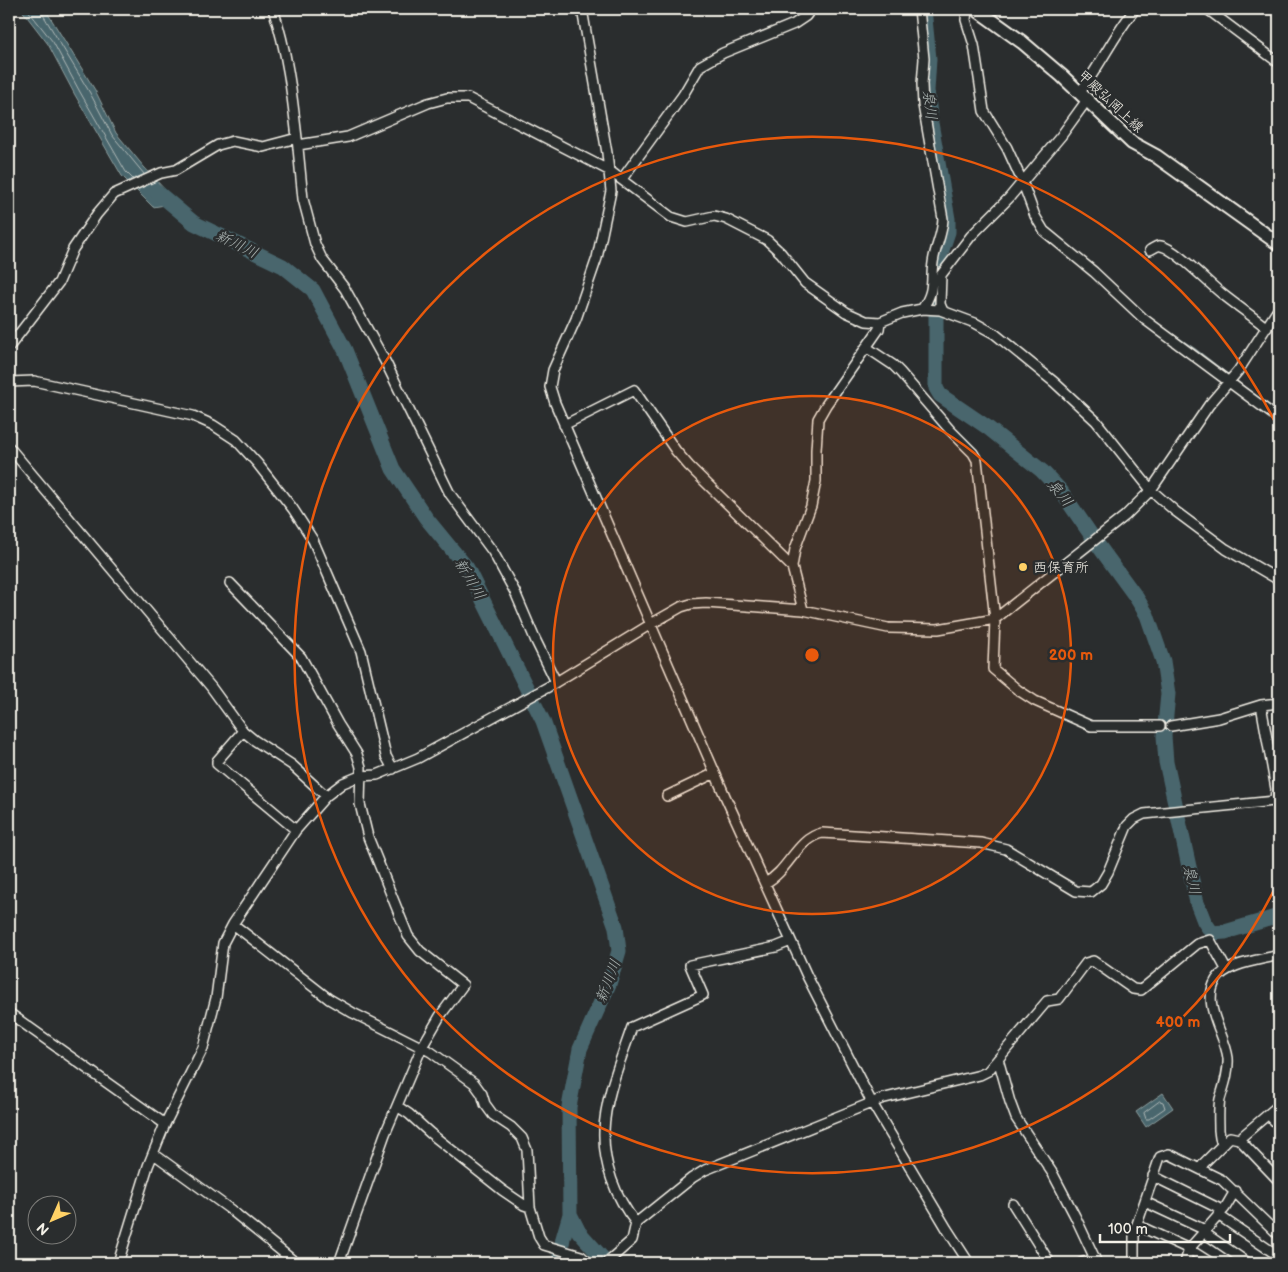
<svg xmlns="http://www.w3.org/2000/svg" width="1288" height="1272" viewBox="0 0 1288 1272" font-family="'Balsamiq Sans','Klee One',sans-serif">
<rect width="100%" height="100%" fill="#2a2d2e"/>
<filter id="ink" filterUnits="userSpaceOnUse"><feTurbulence type="fractalNoise" baseFrequency=".02" numOctaves="2"/><feDisplacementMap in="SourceGraphic" scale="10" xChannelSelector="R" yChannelSelector="G"/><feConvolveMatrix kernelMatrix="1 2 1 2 8 2 1 2 1" color-interpolation-filters="sRGB"/></filter>
<g filter="url(#ink)">
<path fill="#49666d" stroke="#8d9e9e" d="M 21,9 L 45,9 L 95,90 L 116,133 L 144,167 L 177,203 L 153,207 L 122,176 L 75,95 L 48,44 Z
M 1163,1093 L 1173,1108 L 1146,1127 L 1136,1112 Z"/>
<g fill="none" stroke-linecap="round" stroke-linejoin="round">
<path stroke="#b0b9b7" stroke-width="1" d="M 27,9 L 53,42 L 80,92 L 126,172 L 133,179
M 41,9 L 42,13 L 90,93 L 112,135 L 144,174
M 1160,1101 L 1163,1102 L 1165,1108 L 1149,1119 L 1146,1119 L 1144,1113 Z"/>
<path stroke="#8d9e9e" stroke-width="2.5" d="M 1214,9 L 1279,57
M 1170,333 L 1194,349 L 1272,409"/>
<path stroke="#49666d" stroke-width="15" d="M 924,9 L 929,59 L 927,91 L 931,123 L 948,219 L 948,232 L 936,268 L 936,388 L 940,395 L 987,427 L 1042,471 L 1061,491 L 1098,545 L 1136,597 L 1147,615 L 1163,661 L 1168,694 L 1164,736 L 1166,762 L 1197,903 L 1204,921 L 1212,933 L 1225,932 L 1279,916
M 156,191 L 194,223 L 283,266 L 313,290 L 345,350 L 393,469 L 426,518 L 467,568 L 543,721 L 616,927 L 619,951 L 609,984 L 580,1049 L 569,1107 L 570,1214 L 579,1232 L 607,1263
M 559,1263 L 563,1238 L 570,1214"/>
<g stroke="#f4f1e8" stroke-width="12">
<path id="minor" d="M 582,9 L 607,153 L 611,191 L 597,258 L 576,319 L 553,370 L 550,387 L 555,403 L 725,796 L 807,976 L 872,1103 L 947,1229 L 969,1263
M 919,9 L 924,59 L 922,84 L 923,105 L 943,219 C 942,235 937,243 934,257 C 929,279 937,288 922,309
M 967,9 L 966,20 L 974,45 L 984,111 L 1007,148 L 1022,181 L 1035,216 L 1044,231 L 1094,272 L 1144,319 L 1279,419
M 1207,9 L 1279,63
M 1080,92 C 1100,66 1114,35 1135,9
M 297,138 L 303,199 L 315,244 L 322,259 L 345,289 L 386,363 L 450,494 L 493,552 L 515,592 L 535,639 L 556,682
M 298,145 L 348,137 L 428,103 L 447,98 L 468,98 L 610,171 L 671,217 L 687,222 L 714,216 L 726,219 L 767,240 L 781,253 L 805,283 L 846,312 L 866,321 L 880,322 L 902,313 L 922,309 L 940,310 L 975,323 L 995,334 L 1054,382 L 1096,421 L 1151,490 L 1175,511 L 1226,549 L 1279,580
M 622,179 L 683,95 L 700,66 L 723,53 L 794,24 L 806,16 L 811,9
M 1150,250 C 1154,248 1157,245 1161,246 C 1175,248 1208,283 1221,293 C 1236,305 1252,316 1267,328
M 943,311 L 940,304 L 941,275 L 971,236 L 1009,198 L 1061,136 L 1087,100
M 9,347 L 59,282 L 73,249 L 97,214 L 114,194 L 161,173 L 176,170 L 218,145 L 233,141 L 263,147 L 297,138 C 292,94 287,50 273,9
M 866,347 L 893,365 L 900,372 L 950,430 L 973,453 L 977,460 L 995,619 L 993,669 L 1018,690 L 1035,701 L 1091,726 L 1160,726
M 9,382 L 34,381 L 193,416 L 213,425 L 236,440 L 257,463 L 293,509 L 313,540 L 361,651 L 386,756 L 393,769
M 564,425 L 634,390 L 676,451 L 689,466 L 792,567
M 9,447 L 211,687 L 243,731 L 254,740 L 292,765 L 326,796
M 230,583 L 301,657 L 338,724 L 357,754 L 361,767 L 360,804 L 368,837 L 408,936 L 420,951 L 463,985 L 440,1016 L 422,1047 L 385,1134 L 339,1263
M 803,610 L 792,567 L 795,549 L 811,506 L 816,481 L 816,450 L 818,419 L 826,405 L 879,329 L 880,322
M 1171,726 L 1219,718 L 1261,705 L 1279,703
M 243,731 L 217,761 L 217,764 L 296,830
M 667,796 L 715,773
M 765,883 C 789,871 796,839 822,833 L 981,843 L 1006,849 L 1076,891 L 1091,892 L 1101,884 L 1108,872 L 1127,826 L 1134,819 L 1144,814 L 1275,801 L 1276,789 L 1261,705
M 233,924 L 329,999 L 353,1013 L 431,1052 L 474,1083 L 482,1094 L 485,1104 L 493,1115 L 511,1127 L 522,1138 L 527,1150 L 530,1207 L 539,1237 L 544,1245 L 581,1256 L 589,1263
M 9,1013 L 165,1124
M 998,1059 L 1010,1102 L 1016,1118 L 1053,1174 L 1075,1216 L 1097,1263
M 397,1106 L 409,1114 L 430,1133 L 502,1190 L 524,1205 L 530,1207
M 1268,1114 L 1279,1126
M 1239,1139 L 1279,1105
M 1223,1144 C 1219,1140 1220,1136 1219,1130 C 1219,1120 1218,1109 1220,1099 C 1224,1086 1229,1072 1228,1058 C 1225,1033 1201,1005 1216,980 C 1226,963 1262,960 1279,955
M 154,1154 L 231,1210 L 296,1263
M 1200,1169 L 1204,1163 L 1230,1137 L 1239,1139 L 1279,1181
M 1153,1176 L 1222,1210
M 1145,1202 L 1205,1230
M 1013,1204 L 1050,1263
M 1218,1215 L 1277,1255
M 636,1223 C 615,1197 603,1164 604,1131 C 605,1096 621,1060 632,1027 L 703,995 L 690,965 L 776,947 L 791,941
M 1137,1225 L 1189,1249 L 1211,1263
M 1203,1232 L 1248,1263
M 118,1263 L 148,1166 L 165,1124 L 203,1048 L 216,998 L 223,943 L 233,924 L 296,830 L 326,796 L 343,783 L 360,776 L 377,775 L 418,758 L 548,687 L 651,624 L 681,607 L 691,604 L 706,603 L 803,610 L 888,628 L 938,629 L 995,619 L 1125,516 L 1151,490 L 1209,405 L 1238,371 L 1279,308
M 606,1263 L 632,1240 L 636,1223 L 692,1178 L 705,1170 L 881,1099 L 980,1075 L 988,1071 L 1047,1001 L 1059,999 L 1086,963 L 1093,961 L 1133,989 L 1141,990 L 1197,944 L 1210,940 L 1226,969
M 1081,1263 L 1094,1259
M 1134,1263 L 1134,1233 L 1160,1157 L 1169,1154 L 1222,1180 L 1279,1235
M 1185,1263 L 1189,1249 L 1225,1208 L 1235,1191"/>
</g>
<g stroke="#f4f1e8" stroke-width="16">
<path id="secondary" d="M 976,9 L 1022,42 L 1062,76 L 1132,143 L 1156,156 L 1279,244"/>
</g>
<use href="#minor" stroke="#2a2d2e" stroke-width="9"/>
<use href="#secondary" stroke="#2a2d2e" stroke-width="12"/>
</g>
</g>
<circle cx="812" cy="655" r="259" fill="#e8590c" fill-opacity=".12"/>
<g fill="none" stroke="#e8590c" stroke-width="2.5">
<circle cx="812" cy="655" r="259"/>
<path d="M1278 882A518 518 0 1 1 1278 428"/>
</g>
<circle fill="#ffd166" stroke="#2a2d2e" stroke-width="2" cx="1023" cy="567" r="5"/>
<g text-anchor="middle" stroke-width="5" stroke-linejoin="round" paint-order="stroke">
<g font-size="14" fill="#f4f1e8" stroke="#2a2d2e">
<text transform="translate(1111 101) rotate(43)" y="5">甲殿弘岡上線</text>
</g>
<g font-size="14" fill="#f4f1e8" stroke="#2a2d2e" text-anchor="start">
<text x="1033" y="572">西保育所</text>
</g>
<g font-size="15" font-style="italic" fill="#b0b9b7" stroke="#2a2d2e">
<text transform="translate(930 105) rotate(83)" y="5">泉川</text>
<text transform="translate(237 244) rotate(26)" y="5">新川川</text>
<text transform="translate(1060 493) rotate(50)" y="5">泉川</text>
<text transform="translate(470 579) rotate(59)" y="5">新川川</text>
<text transform="translate(1192 880) rotate(77)" y="5">泉川</text>
<text transform="translate(608 981) rotate(-69)" y="5">新川川</text>
</g>
</g>
<circle cx="812" cy="655" r="8" fill="#e8590c" stroke="#2a2d2e" stroke-width="2.5"/>
<g font-size="15" text-anchor="middle" font-weight="bold" fill="#e8590c" stroke="#2a2d2e" stroke-width="5" stroke-linejoin="round" paint-order="stroke">
<text x="1071" y="660">200 m</text>
<text x="1178" y="1027">400 m</text>
</g>
<rect width="1288" height="1272" fill="none" stroke="#2a2d2e" stroke-width="30"/>
<rect x="15" y="15" width="1258" height="1242" fill="none" stroke="#f4f1e8" stroke-width="2" filter="url(#ink)"/>
<g transform="translate(52 1220) rotate(225)"><circle r="24" fill="#2a2d2e" stroke="#7b7b78"/>
<path d="M0-4L9 19L0 12L-9 19Z" fill="#ffd166"/>
<text y="-8" font-size="14" font-weight="bold" text-anchor="middle" fill="#f4f1e8">N</text>
</g>
<path d="M1100 1234v8h130v-8" fill="none" stroke="#f4f1e8" stroke-width="2.5"/>
<text x="1108" y="1234" font-size="15" fill="#f4f1e8" stroke="#2a2d2e" stroke-width="4" paint-order="stroke">100 m</text>
</svg>
